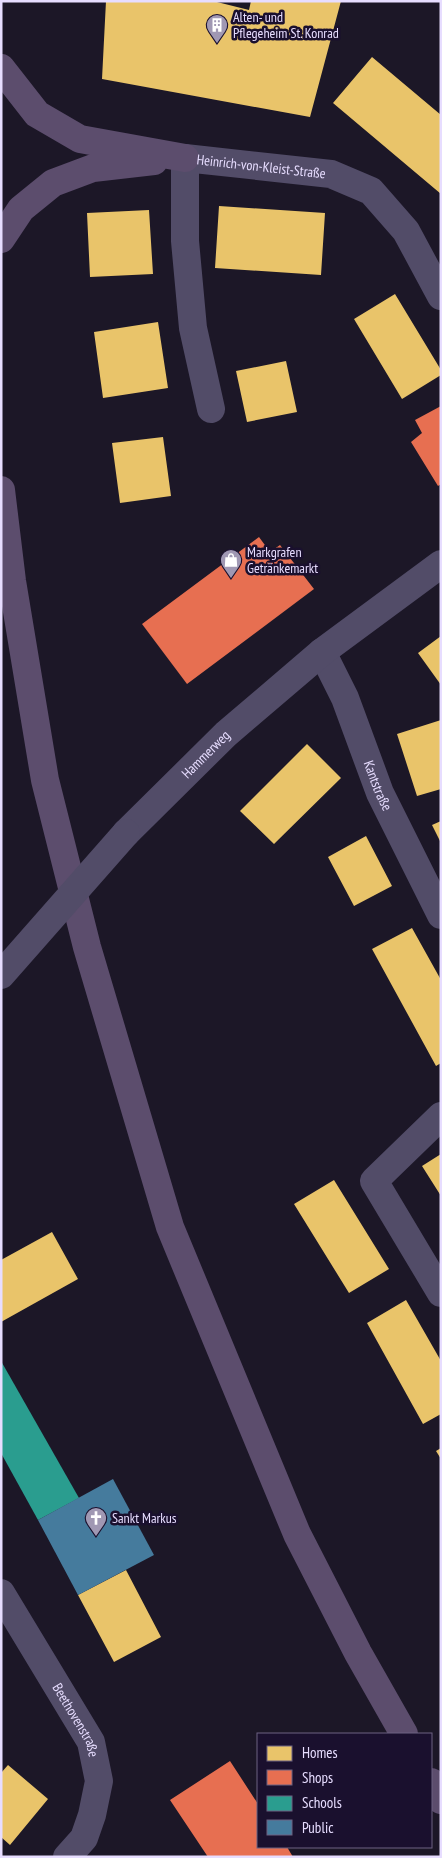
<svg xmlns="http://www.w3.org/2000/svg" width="442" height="1858" viewBox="0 0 442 1858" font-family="'PT Sans Narrow',sans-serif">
<rect width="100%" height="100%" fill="#1c1727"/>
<path fill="#e9c46a" d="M 106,1 L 213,1 L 249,10 L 251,1 L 341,1 L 310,117 L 102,79 Z
M 372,57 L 441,115 L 441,194 L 333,103 Z
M 219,206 L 325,213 L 321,275 L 215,268 Z
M 149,210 L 153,274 L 90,277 L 87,213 Z
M 395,294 L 441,370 L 441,375 L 402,399 L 354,319 Z
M 158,322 L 168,388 L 103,398 L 94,332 Z
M 286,361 L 297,412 L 247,422 L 236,371 Z
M 163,437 L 171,496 L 120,503 L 112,443 Z
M 441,636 L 441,685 L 418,653 Z
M 441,720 L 441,789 L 417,796 L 397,734 Z
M 307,744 L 341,778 L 274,844 L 240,811 Z
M 441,821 L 441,843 L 432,825 Z
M 366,836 L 392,886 L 354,906 L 328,857 Z
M 412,928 L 441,980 L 441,1063 L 436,1066 L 372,949 Z
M 441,1154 L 441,1196 L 422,1166 Z
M 334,1180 L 389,1269 L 349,1293 L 294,1204 Z
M 52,1232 L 78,1279 L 1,1322 L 1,1260 Z
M 406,1300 L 441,1361 L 441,1414 L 423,1424 L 367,1323 Z
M 441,1448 L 441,1459 L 436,1451 Z
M 126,1570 L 161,1637 L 114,1662 L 78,1595 Z
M 8,1765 L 48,1799 L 10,1845 L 1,1837 L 1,1773 Z"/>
<path fill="#e76f51" d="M 441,406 L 441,484 L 438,486 L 411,442 L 422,433 L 415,420 Z
M 259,537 L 270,552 L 280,545 L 314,589 L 187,684 L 142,624 Z
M 230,1761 L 258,1804 L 258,1847 L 287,1847 L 293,1857 L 208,1857 L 170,1800 Z"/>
<path fill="#2a9d8f" d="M 1,1361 L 79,1498 L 38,1520 L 1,1453 Z"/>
<path fill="#457b9d" d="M 113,1479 L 154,1555 L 78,1595 L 38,1520 Z"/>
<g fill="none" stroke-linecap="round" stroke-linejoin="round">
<g stroke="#524c68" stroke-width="28">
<path id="s1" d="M 211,409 L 193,328 L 185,241 L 185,158 L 331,174 L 371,191 L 406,231 L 441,296"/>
<path id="s2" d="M 322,652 L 345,698 L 380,793 L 441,915"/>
<path id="s3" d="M 126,833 L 226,734 L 322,652 L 441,564"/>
<path d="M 441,1116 L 374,1181 L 441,1293"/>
<path id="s4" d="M 1,1593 L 91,1742 L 99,1781 L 92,1815 L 84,1838 L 67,1857"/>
</g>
<path stroke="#5c4d6d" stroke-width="28" d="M 1,68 L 37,114 L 80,139 L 185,158
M 1,239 L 21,209 L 53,183 L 93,168 L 154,161
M 1,490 L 12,581 L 45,780 L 87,947 L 170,1227 L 297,1534 L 358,1653 L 404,1734
M 431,1782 L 441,1800"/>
<path stroke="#524c68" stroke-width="28" d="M 1,975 L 126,833"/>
</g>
<defs>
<g id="building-pin" transform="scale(1.125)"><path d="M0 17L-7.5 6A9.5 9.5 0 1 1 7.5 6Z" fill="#a098b3" stroke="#1a102e"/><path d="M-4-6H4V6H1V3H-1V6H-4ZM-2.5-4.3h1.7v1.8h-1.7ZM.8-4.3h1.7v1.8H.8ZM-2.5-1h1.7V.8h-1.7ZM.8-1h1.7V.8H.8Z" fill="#fff"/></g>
<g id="shop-pin" transform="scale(1.125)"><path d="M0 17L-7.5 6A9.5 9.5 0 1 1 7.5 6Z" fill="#a098b3" stroke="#1a102e"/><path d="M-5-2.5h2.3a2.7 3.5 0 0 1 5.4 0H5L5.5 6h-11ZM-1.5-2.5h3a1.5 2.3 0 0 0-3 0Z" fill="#fff"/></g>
<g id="church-pin" transform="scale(1.125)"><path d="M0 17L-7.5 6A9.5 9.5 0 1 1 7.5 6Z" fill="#a098b3" stroke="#1a102e"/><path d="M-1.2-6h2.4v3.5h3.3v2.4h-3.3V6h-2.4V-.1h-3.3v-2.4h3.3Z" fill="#fff"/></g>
</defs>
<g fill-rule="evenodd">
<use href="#building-pin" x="217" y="25"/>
<use href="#shop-pin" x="231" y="560"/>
<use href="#church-pin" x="96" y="1518"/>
</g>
<g text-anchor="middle" stroke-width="5" stroke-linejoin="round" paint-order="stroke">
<g font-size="14" fill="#e7ddff" stroke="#1a102e" text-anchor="start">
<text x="233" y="22">Alten- und<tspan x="233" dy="16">Pflegeheim St. Konrad</tspan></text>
<text x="247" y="557">Markgrafen<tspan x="247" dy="16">Getränkemarkt</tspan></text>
<text x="112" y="1523">Sankt Markus</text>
</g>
<g font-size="14" fill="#e7ddff" stroke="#1a102e">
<text dy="5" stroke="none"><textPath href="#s1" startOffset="330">Heinrich-von-Kleist-Straße</textPath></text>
<text dy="5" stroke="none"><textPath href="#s3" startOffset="112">Hammerweg</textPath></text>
<text dy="5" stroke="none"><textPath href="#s2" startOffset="145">Kantstraße</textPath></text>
<text dy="5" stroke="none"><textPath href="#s4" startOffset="148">Beethovenstraße</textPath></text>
</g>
</g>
<rect width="442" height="1858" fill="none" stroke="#e7ddff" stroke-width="5"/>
<rect x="257" y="1733" width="175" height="115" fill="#1a102e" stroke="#6c6282"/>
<rect x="267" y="1746" width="25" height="15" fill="#e9c46a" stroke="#6c6282"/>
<text x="302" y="1758" font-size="15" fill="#e7ddff">Homes</text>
<rect x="267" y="1770" width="25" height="15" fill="#e76f51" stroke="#6c6282"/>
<text x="302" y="1783" font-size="15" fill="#e7ddff">Shops</text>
<rect x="267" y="1796" width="25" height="15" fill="#2a9d8f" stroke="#6c6282"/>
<text x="302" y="1808" font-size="15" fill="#e7ddff">Schools</text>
<rect x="267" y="1820" width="25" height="15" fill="#457b9d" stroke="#6c6282"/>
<text x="302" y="1833" font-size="15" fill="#e7ddff">Public</text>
</svg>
